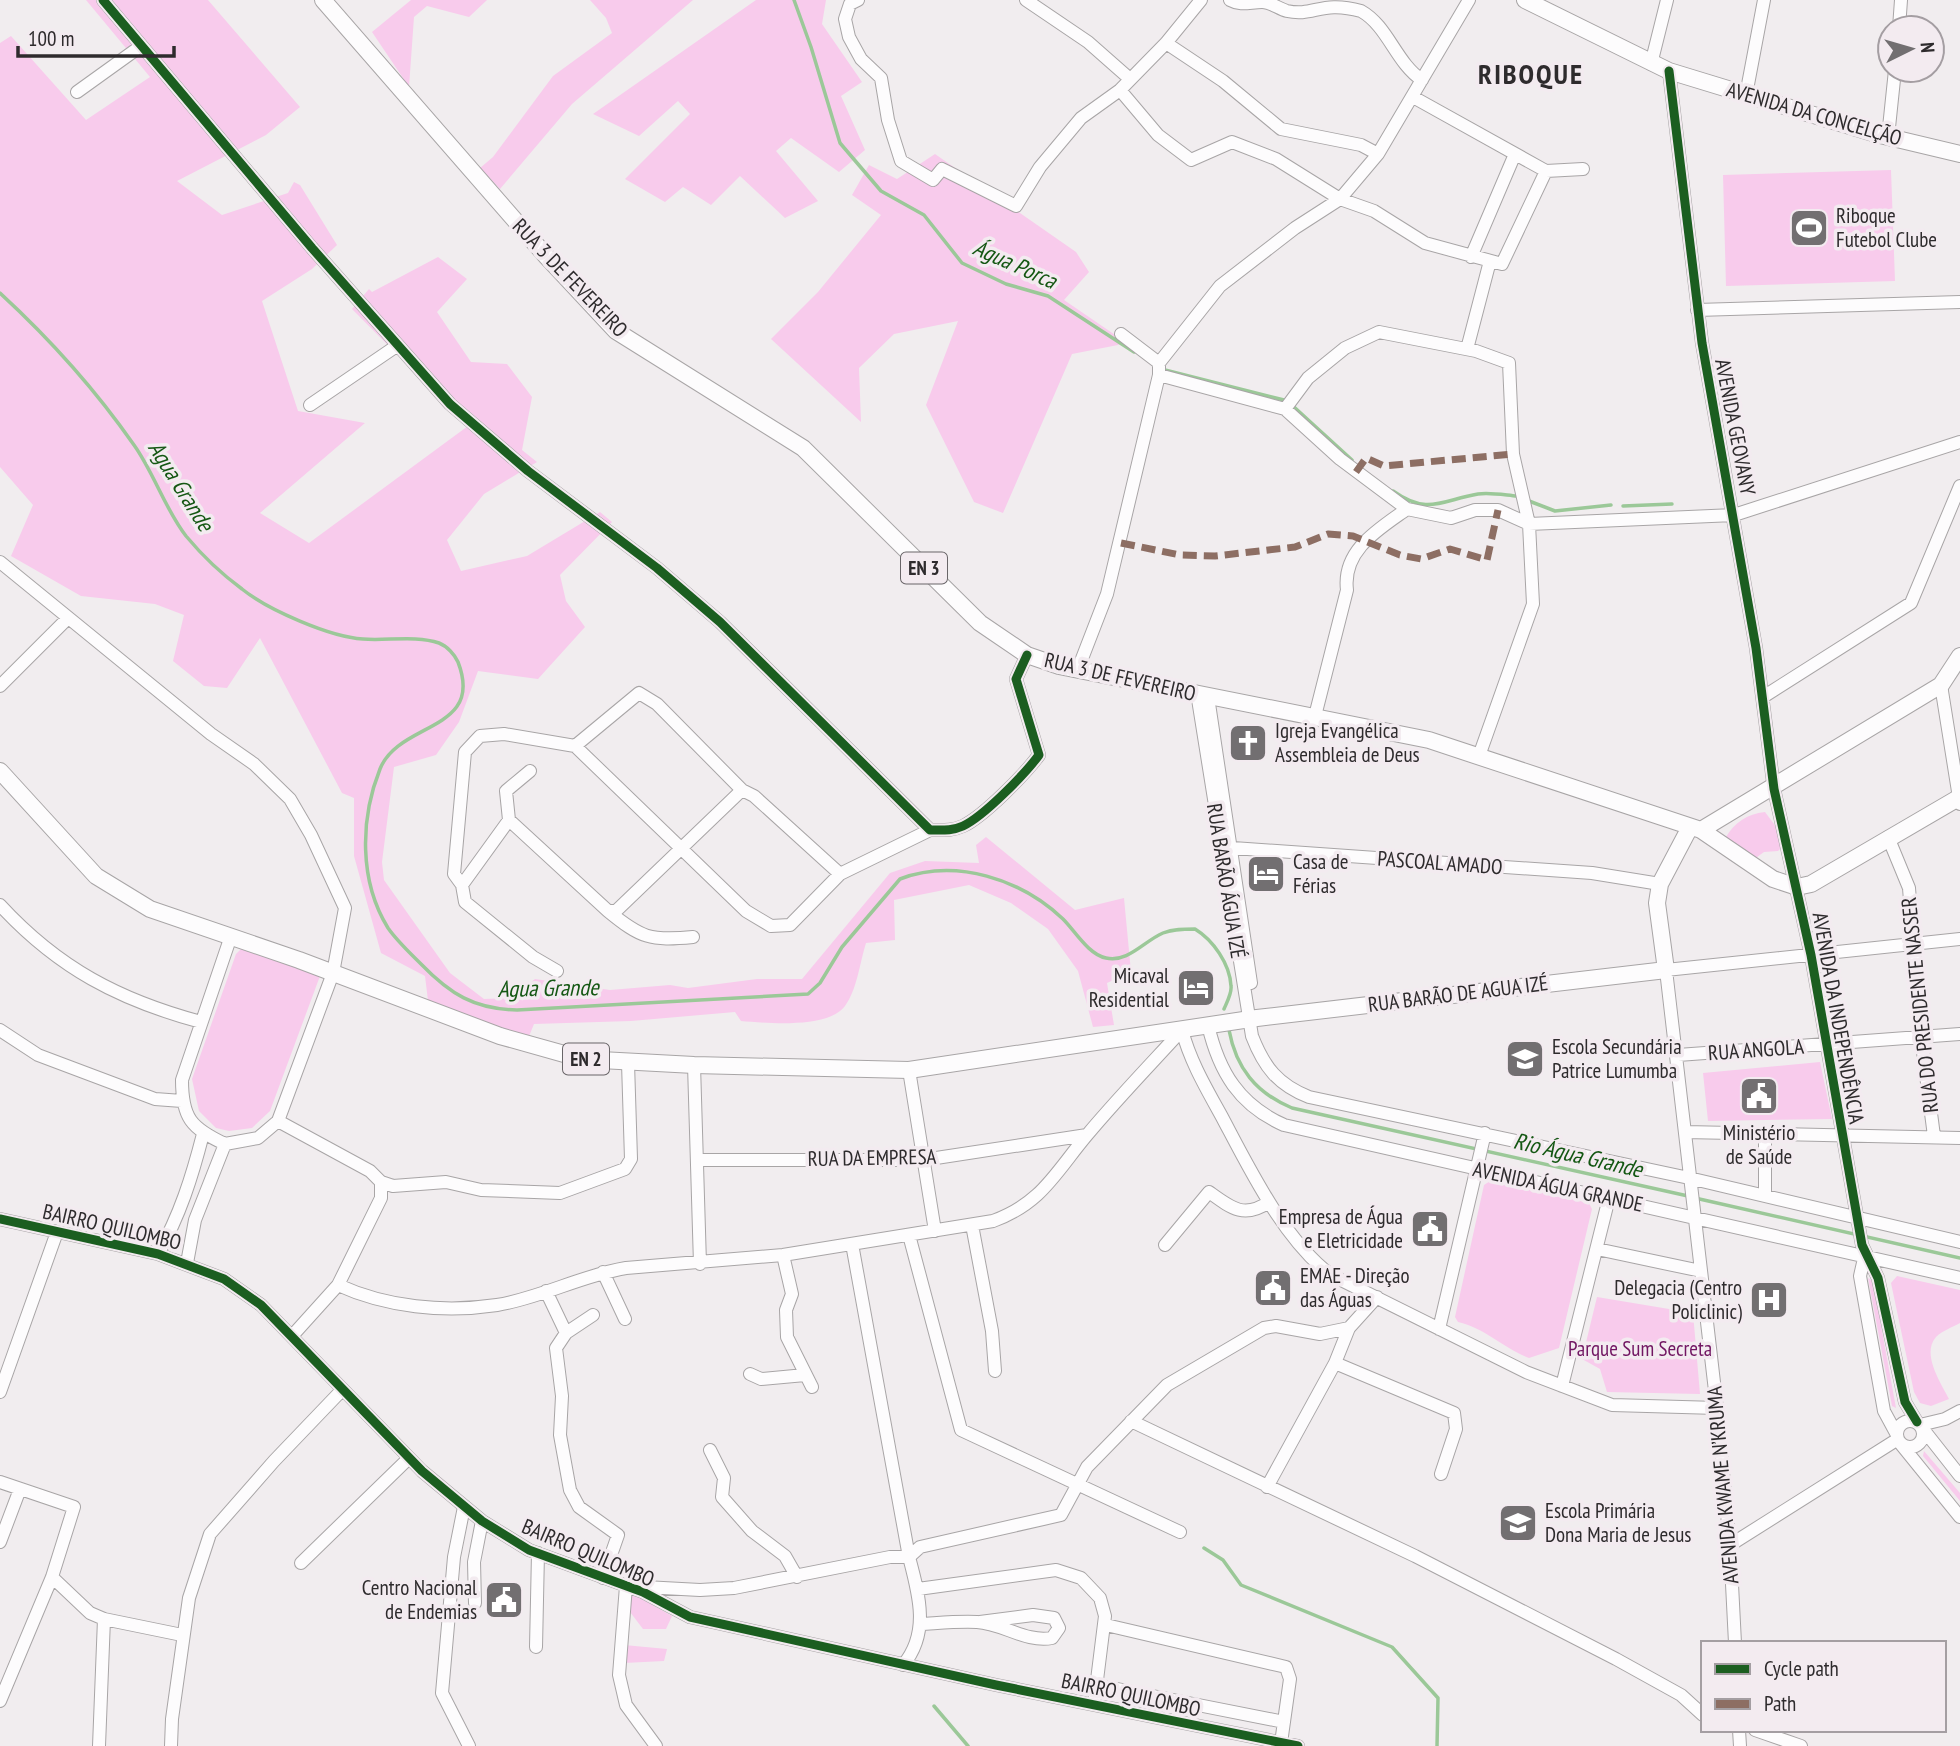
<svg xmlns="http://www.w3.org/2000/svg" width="1960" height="1746" viewBox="0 0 1960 1746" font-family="'PT Sans Narrow',sans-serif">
<rect width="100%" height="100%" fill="#f1edef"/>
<path fill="#f8cbec" d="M 86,0 L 208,0 L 300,107 L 266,135 L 177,181 L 222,215 L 288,193 L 294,182 L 300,185 L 337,245 L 312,269 L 262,301 L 298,411 L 365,423 L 260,513 L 309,543 L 468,426 L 352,309 L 369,289 L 372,292 L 438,257 L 467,279 L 437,312 L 471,362 L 507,364 L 532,397 L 522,450 L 537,462 L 484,494 L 447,540 L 461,571 L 527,556 L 600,512 L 612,522 L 560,575 L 566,601 L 585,627 L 538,679 L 478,671 L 459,722 L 436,755 L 394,767 L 382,862 L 384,880 L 450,973 L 484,999 L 511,998 L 535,979 L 610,990 L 670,985 L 688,988 L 757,979 L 802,979 L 890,873 L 925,861 L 979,863 L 976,845 L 986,837 L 1075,910 L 1124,898 L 1131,972 L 1107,983 L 1114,1025 L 1093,1027 L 1078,971 L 1048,929 L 1011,903 L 969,885 L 894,900 L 895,940 L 866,943 C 860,962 857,990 845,1006 C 828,1029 767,1023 741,1021 L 735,1012 L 631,1021 L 534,1024 L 525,1046 L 430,1017 L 425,976 L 381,953 L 354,856 L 354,798 L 342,793 L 260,638 L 227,688 L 204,686 L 173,661 L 184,615 L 155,604 L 81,596 L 11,556 L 33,505 L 0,467 L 0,43 L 11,36 L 86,120 L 150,77 Z
M 411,0 L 487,0 L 469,17 L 427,6 L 414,17 L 409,87 L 372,32 Z
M 590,0 L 693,0 L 572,104 L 500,189 L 480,168 L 493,157 L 553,76 L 612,33 L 606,18 Z
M 756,0 L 826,0 L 822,24 L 862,82 L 841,96 L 865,150 L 839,172 L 791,138 L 776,151 L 818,201 L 785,218 L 740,176 L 711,205 L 683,187 L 665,202 L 625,179 L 690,114 L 678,101 L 639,136 L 593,114 Z
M 935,154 L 1076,252 L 1089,272 L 1064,300 L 1124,341 L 1118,345 L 1072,354 L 1003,513 L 974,502 L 926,405 L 958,321 L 894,334 L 859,368 L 861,422 L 771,339 L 818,292 L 881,215 L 852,195 L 869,165 L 897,179 Z
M 1891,170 L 1895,281 L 1726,286 L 1723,175 Z
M 1765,812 L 1780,832 L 1782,847 L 1778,851 L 1764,852 L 1753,860 L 1730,845 L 1726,837 C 1734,823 1747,814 1765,812 Z
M 241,949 L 320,976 L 270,1111 L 252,1128 L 229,1131 L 216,1128 L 199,1111 L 192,1079 L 236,954 Z
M 1820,1062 L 1832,1119 L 1708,1121 L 1703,1073 Z
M 1490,1181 L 1589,1203 L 1592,1209 L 1559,1348 L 1529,1358 C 1503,1348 1485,1328 1458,1322 L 1455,1317 L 1484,1185 Z
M 1897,1276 L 1960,1290 L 1960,1323 C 1953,1327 1942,1331 1936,1337 C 1921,1354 1941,1383 1949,1399 L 1931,1406 L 1920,1403 L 1914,1392 L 1891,1283 Z
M 1868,1278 L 1873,1281 L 1896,1408 L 1892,1406 Z
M 1597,1297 L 1693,1313 L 1700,1394 L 1607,1392 L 1600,1369 L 1582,1359 Z
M 1924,1451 L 1960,1493 L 1960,1501 L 1923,1456 Z
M 630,1592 L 672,1616 L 666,1629 L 643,1629 L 627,1608 Z
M 624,1645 L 667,1649 L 664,1661 L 624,1663 Z"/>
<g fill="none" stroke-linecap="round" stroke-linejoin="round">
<path stroke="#9bc898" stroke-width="3.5" d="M 794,0 L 811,47 L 840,143 L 881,191 L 924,215 L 962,263 L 1006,284 L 1048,296 L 1134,352
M 0,293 C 50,339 95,389 134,445 C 154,473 165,509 186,536 C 201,554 223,575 242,589 C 268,610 330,637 363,639 C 387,641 416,635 439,643 C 447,646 455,655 458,662 C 485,732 399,721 380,769 C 360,819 359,881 388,928 C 397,941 410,953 421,964 C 450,994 474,1009 517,1010 L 808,994 L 820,983 L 842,947 L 900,879 C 956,858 1021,879 1063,919 C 1075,931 1089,955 1106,958 C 1128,963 1144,941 1163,933 C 1173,929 1184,929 1195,929 C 1213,940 1230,964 1231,986 C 1232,993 1227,1002 1224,1009
M 1165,370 L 1284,400
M 1294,407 L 1352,460
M 1393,491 C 1428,516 1442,500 1478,494 C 1489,492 1505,495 1517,496
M 1529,501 L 1555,511 L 1611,505
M 1623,506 L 1672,504
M 1229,1030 C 1236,1068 1256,1093 1292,1108 L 1688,1196
M 1695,1198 L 1960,1258
M 1204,1548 L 1223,1560 L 1241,1585 L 1392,1647 L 1438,1698 L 1437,1746
M 934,1706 L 968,1746"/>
<g stroke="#a8a5a6" stroke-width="14">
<path id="minor" d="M 103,0 L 312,248 L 450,404 L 528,471 L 657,568 L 720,622 L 930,830 C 942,830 952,831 963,826 C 984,816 1025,774 1039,755 L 1016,679 L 1027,655
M 858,0 L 850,4 L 845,19 L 849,37 L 861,59 L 881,78 L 888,120 L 901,161 L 933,180 L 942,169 L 1016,206 L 1040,167 L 1081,118 L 1120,90 L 1166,43 L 1201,0
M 1026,0 L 1088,42 L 1130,79
M 1230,0 C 1241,6 1250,2 1262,2 C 1271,2 1279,9 1287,11 C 1314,17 1321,0 1361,11 C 1388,26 1396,63 1422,80
M 1899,28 L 1901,0
M 1166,43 L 1223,81 L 1281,129 L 1361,145 L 1378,154
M 1651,64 L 1667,0
M 1669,71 L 1702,343 L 1756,648 L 1774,789 L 1811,955 L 1862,1245 L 1878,1278 L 1905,1402 L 1917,1422
M 1120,90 L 1158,135 L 1191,160 L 1232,142 L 1276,159 L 1340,199 L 1374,211 L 1425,243 L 1502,264 L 1546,171
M 77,92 L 141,46
M 1746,95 L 1764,0
M 1413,97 L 1546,171 L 1583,169
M 1888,137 L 1895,70
M 1471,257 L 1515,154
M 1697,310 L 1960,302
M 1121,334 L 1159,363
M 1467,349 L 1490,261
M 1159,375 L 1285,409 L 1340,459 L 1407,509 L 1451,518 L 1475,510 L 1498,510 L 1529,524 L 1734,515 L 1960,442
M 310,405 L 398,345
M 1285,409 L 1308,378 L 1345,348 L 1379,332 L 1476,351 L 1509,363 L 1513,454 L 1529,524 L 1533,604 L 1479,756
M 0,562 L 211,734 L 254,764 L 290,799 L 311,835 L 345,908 L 333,973 L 278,1121 L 258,1138 L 225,1144 C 191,1128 182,1118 182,1080 L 231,936
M 1078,669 L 1107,594 L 1159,375 L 1159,363 L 1220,286 L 1295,228 L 1340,199 L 1378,154 L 1469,0
M 1941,685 L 1960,804
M 0,686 L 68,618
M 1197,693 L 1252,1036 C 1264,1067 1278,1085 1309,1097 L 1689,1178 L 1960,1242
M 1208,697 L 1251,983
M 1763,697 L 1911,603 L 1960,486
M 1315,716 L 1347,590 C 1342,550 1379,529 1407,509
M 575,746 L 746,911 L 771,926 L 790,925 L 840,874
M 509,820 L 506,791 L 530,771
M 1888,837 L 1909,888 L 1921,1037 L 1934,1136
M 1219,847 L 1592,873 L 1660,884
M 462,885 L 454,874 L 465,752 L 480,736 L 504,734 L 575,746 L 639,693 L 657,704 L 742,790
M 0,905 C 58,968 119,1000 201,1022
M 608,911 C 641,938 650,941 693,937
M 557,971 L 533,957 L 465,902 L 462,885 L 509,820 L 608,911 L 616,911 L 742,790 L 754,796 L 840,874 L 930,830
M 1208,1025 C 1219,1072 1239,1105 1284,1125 L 1960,1278
M 0,1030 L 38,1055 L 155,1099 L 182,1101
M 1182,1030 C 1190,1061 1206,1088 1222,1117 C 1249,1168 1284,1240 1331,1275 L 1526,1372 L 1612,1405 L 1717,1408
M 1678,1055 L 1960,1034
M 694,1065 L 700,1264
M 909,1070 L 935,1231
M 278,1121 L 370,1171 L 381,1182 L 381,1198 L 338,1285 L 292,1336
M 1685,1132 L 1960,1138
M 1765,1135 L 1765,1195
M 697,1160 L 923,1160 L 1087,1135
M 381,1182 L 393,1186 L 446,1182 L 481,1190 L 560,1193 L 625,1169 L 631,1159 L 628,1063
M 0,1219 L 158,1254 L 224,1279 L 261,1305 L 422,1471 L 482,1521 L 529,1550 L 643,1592 L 690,1617 L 996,1685 L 1298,1746
M 972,1225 L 992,1331 L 995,1371
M 909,1235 L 961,1430 L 1180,1532
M 852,1244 L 909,1557 C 919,1595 930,1633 903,1665
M 1165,1245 L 1209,1192 C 1231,1208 1244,1219 1269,1202
M 1597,1249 L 1701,1271
M 158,1254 C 180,1215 192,1177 203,1134
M 1865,1254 L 1860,1276 L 1884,1411 L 1897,1435
M 783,1255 L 792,1294 L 786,1310 L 787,1337 L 812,1387
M 187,1263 L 195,1220 L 225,1144
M 603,1272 L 625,1319
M 338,1285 C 386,1307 444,1313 497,1305 C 541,1298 582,1275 626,1268 L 783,1255 L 993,1221 C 1042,1203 1055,1173 1087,1135 C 1117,1099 1150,1065 1182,1030
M 546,1291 L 566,1333
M 593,1315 L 566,1333 L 556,1348 L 562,1396 L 560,1435 L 570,1490 L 579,1507 L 618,1535 L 603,1578
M 1439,1329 L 1485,1133
M 1335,1363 L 1454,1413 L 1456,1429 L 1441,1474
M 750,1374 L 761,1379 L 805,1375
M 1562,1386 L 1609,1198
M 0,1392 L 57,1232
M1897 1434a13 13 0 1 1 26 0a13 13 0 1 1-26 0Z
M 1131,1421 L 1415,1556 L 1616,1659 L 1681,1695 L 1703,1715
M 1920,1425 L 1945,1419 L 1960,1411
M 1923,1429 L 1960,1476
M 1900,1443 L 1960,1517
M 710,1450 L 724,1478 L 722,1497 L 752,1531 L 785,1556 L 797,1577
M 0,1482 L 74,1507 L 52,1577 L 0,1701
M 1267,1487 L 1335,1363 L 1349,1328 L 1377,1297
M 464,1507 L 454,1557 L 442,1693 L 469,1746
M 0,1542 L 20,1489
M 1730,1545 L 1898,1439
M 301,1563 L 409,1458
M 52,1577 L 90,1613 L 104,1619 L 182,1635
M 918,1589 L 1056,1570 L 1081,1578 L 1100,1598 L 1105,1616 L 1094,1704
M 475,1603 L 474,1562 L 482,1521
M 921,1624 C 939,1623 959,1621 977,1622 C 1002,1623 1026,1643 1052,1638 L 1059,1628 L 1054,1618 L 1033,1615 L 980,1622
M 1106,1625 L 1286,1667 L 1290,1679 L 1281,1743
M 1735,1643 L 1730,1545 L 1717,1408 L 1666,970 L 1960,939
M 536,1647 L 538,1553
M 1097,1685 L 1284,1722
M 1739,1730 L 1740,1746
M 1755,1730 L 1801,1746
M 99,1746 L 104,1619
M 171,1746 L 172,1719 L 189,1598 L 210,1534 L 274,1461 L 342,1390
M 656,1746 L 626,1705 L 619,1675 L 626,1586 L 700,1590 L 734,1588 L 890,1557 L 909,1557 L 920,1547 L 1061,1515 L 1087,1467 L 1167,1385 L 1264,1328 L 1276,1326 L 1320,1334 L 1349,1328"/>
</g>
<g stroke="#a8a5a6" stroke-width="18">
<path id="major" d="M 323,0 L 546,256 L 616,331 L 803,448 L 980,623 L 1027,655 L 1059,666 L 1429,740 L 1701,830 L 1773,879 L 1797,887 L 1811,884 L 1960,797
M 1525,0 L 1669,71 L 1876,134 L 1960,154
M 0,771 L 96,876 L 150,909 L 299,960 L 500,1036 L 582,1059 L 694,1065 L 909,1070 L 1257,1018 L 1666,970 L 1657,903 L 1660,884 L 1689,829
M 1701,830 L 1941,685 L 1960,656"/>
</g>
<use href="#minor" stroke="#fdfcfd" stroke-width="12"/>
<use href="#major" stroke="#fdfcfd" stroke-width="16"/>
<path stroke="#8d6e63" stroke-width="7" stroke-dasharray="14 7" stroke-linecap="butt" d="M 1356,472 L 1366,458 L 1384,466 L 1513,454
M 1121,543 L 1180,555 L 1215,556 L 1295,547 L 1328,534 L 1353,536 L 1400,555 L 1421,559 L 1450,549 L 1487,560 L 1498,510"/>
<g stroke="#f3ebf0" stroke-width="13">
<path id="cycleway" d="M 103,0 L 312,248 L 450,404 L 528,471 L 657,568 L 720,622 L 930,830 C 942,830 952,831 963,826 C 984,816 1025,774 1039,755 L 1016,679 L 1027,655
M 1669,71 L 1702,343 L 1756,648 L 1774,789 L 1811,955 L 1862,1245 L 1878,1278 L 1905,1402 L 1917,1422
M 0,1219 L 158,1254 L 224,1279 L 261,1305 L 422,1471 L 482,1521 L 529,1550 L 643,1592 L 690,1617 L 996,1685 L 1298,1746"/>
</g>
<use href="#cycleway" stroke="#1b5e20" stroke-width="9"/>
</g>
<defs>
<g id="stadium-square" transform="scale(2.0125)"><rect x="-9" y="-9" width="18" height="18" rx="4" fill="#726f71" stroke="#f3ebf0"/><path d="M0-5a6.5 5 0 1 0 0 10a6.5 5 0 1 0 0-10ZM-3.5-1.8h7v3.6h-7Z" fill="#fff"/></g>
<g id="church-square" transform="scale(2.0125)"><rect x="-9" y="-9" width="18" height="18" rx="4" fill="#726f71" stroke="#f3ebf0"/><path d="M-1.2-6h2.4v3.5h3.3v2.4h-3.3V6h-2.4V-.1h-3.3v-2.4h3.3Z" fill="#fff"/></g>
<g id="hotel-square" transform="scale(2.0125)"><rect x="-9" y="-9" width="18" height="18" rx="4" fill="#726f71" stroke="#f3ebf0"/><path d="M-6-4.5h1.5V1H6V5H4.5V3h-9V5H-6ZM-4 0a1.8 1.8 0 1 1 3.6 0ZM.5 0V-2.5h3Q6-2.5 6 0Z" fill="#fff"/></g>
<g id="school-square" transform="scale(2.0125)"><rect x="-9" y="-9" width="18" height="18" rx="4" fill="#726f71" stroke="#f3ebf0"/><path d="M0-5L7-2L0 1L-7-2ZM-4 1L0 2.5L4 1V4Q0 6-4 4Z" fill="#fff"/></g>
<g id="civic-square" transform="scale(2.0125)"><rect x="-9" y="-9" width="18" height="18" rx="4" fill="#726f71" stroke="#f3ebf0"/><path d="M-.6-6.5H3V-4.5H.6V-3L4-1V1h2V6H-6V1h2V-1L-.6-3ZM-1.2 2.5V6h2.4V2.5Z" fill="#fff"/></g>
<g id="hospital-square" transform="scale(2.0125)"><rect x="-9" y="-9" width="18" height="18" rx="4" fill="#726f71" stroke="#f3ebf0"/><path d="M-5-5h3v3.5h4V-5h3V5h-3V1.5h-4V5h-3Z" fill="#fff"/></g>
</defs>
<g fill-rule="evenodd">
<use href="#stadium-square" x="1809" y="228"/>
<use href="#church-square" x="1248" y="743"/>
<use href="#hotel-square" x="1266" y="874"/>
<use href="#hotel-square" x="1196" y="988"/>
<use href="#school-square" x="1525" y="1059"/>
<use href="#civic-square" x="1759" y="1096"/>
<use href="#civic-square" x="1430" y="1229"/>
<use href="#civic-square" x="1273" y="1288"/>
<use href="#hospital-square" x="1769" y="1300"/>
<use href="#school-square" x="1518" y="1523"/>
<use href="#civic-square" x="504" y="1600"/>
</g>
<g text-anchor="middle" stroke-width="7" stroke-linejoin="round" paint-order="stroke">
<g fill="#f3ebf0" stroke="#696568" stroke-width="2">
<rect x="901" y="552.5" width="46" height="31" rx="5"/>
<rect x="563" y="1043.5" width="46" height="31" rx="5"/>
</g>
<g font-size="19" font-weight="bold" fill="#2e2b2d">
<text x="924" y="575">EN 3</text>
<text x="586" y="1066">EN 2</text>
</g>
<g font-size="21" fill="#2e2b2d" stroke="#f3ebf0">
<text transform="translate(1814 114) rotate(16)" y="7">AVENIDA DA CONCELÇÃO</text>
<text transform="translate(570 278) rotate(46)" y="7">RUA 3 DE FEVEREIRO</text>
<text transform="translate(1735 427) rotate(79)" y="7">AVENIDA GEOVANY</text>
<text transform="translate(1120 677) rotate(13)" y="7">RUA 3 DE FEVEREIRO</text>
<text transform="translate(1440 863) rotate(4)" y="7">PASCOAL AMADO</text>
<text transform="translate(1226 881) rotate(81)" y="7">RUA BARÃO ÁGUA IZÉ</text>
<text transform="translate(1458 994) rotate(-7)" y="7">RUA BARÃO DE AGUA IZÉ</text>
<text transform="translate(1920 1005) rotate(-96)" y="7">RUA DO PRESIDENTE NASSER</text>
<text transform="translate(1838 1018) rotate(80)" y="7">AVENIDA DA INDEPENDÊNCIA</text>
<text transform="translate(1756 1050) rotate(-4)" y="7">RUA ANGOLA</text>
<text transform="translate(872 1158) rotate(-1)" y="7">RUA DA EMPRESA</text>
<text transform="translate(1558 1187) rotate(12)" y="7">AVENIDA ÁGUA GRANDE</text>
<text transform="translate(112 1227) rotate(13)" y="7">BAIRRO QUILOMBO</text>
<text transform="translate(1723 1485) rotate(-95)" y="7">AVENIDA KWAME N’KRUMA</text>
<text transform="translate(588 1553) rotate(23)" y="7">BAIRRO QUILOMBO</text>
<text transform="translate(1131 1695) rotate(12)" y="7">BAIRRO QUILOMBO</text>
</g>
<g font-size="21" fill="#2e2b2d" stroke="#f3ebf0" text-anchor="start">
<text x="1836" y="223">Riboque<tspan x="1836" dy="24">Futebol Clube</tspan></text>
<text x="1275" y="738">Igreja Evangélica<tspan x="1275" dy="24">Assembleia de Deus</tspan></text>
<text x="1293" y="869">Casa de<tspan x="1293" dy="24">Férias</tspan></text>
<text x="1169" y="983" text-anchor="end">Micaval<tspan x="1169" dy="24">Residential</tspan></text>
<text x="1552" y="1054">Escola Secundária<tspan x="1552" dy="24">Patrice Lumumba</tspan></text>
<text x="1759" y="1140" text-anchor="middle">Ministério<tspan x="1759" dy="24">de Saúde</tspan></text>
<text x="1403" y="1224" text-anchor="end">Empresa de Água<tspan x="1403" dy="24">e Eletricidade</tspan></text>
<text x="1300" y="1283">EMAE - Direção<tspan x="1300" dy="24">das Águas</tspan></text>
<text x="1742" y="1295" text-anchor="end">Delegacia (Centro<tspan x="1742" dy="24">Policlinic)</tspan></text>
<text x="1545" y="1518">Escola Primária<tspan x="1545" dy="24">Dona Maria de Jesus</tspan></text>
<text x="477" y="1595" text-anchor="end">Centro Nacional<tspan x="477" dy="24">de Endemias</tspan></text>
</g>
<g font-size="21" fill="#711662" stroke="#f3ebf0">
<text x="1640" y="1356">Parque Sum Secreta</text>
</g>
<g font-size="23" font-style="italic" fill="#145713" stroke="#f3ebf0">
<text transform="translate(1015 264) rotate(24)" y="8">Água Porca</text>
<text transform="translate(181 486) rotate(58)" y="8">Agua Grande</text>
<text transform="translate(548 988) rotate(-1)" y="8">Agua Grande</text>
<text transform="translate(1578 1155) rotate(13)" y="8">Rio Água Grande</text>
</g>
<g font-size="28" font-weight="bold" letter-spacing="2" fill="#2e2b2d" stroke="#f3ebf0">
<text x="1531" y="84">RIBOQUE</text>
</g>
</g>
<rect x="1701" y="1641" width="245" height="91" fill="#f3ebf0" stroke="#a49ea2" stroke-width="2"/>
<rect x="1715" y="1664" width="35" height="10" fill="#1b5e20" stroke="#a49ea2" stroke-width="2"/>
<text x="1764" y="1676" font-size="21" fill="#2e2b2d">Cycle path</text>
<rect x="1715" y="1699" width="35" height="10" fill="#8d6e63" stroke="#a49ea2" stroke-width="2"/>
<text x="1764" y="1711" font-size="21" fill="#2e2b2d">Path</text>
<g transform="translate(1911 49) rotate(85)"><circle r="33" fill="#f3ebf0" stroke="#a49ea2" stroke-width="2"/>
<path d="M0-5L12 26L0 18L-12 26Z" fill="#726f71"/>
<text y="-10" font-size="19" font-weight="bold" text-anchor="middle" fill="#2e2b2d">N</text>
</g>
<path d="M18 46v10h156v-10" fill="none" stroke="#2e2b2d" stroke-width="3.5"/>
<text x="28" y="46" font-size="21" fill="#2e2b2d" stroke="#f3ebf0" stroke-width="5" paint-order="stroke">100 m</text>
</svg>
